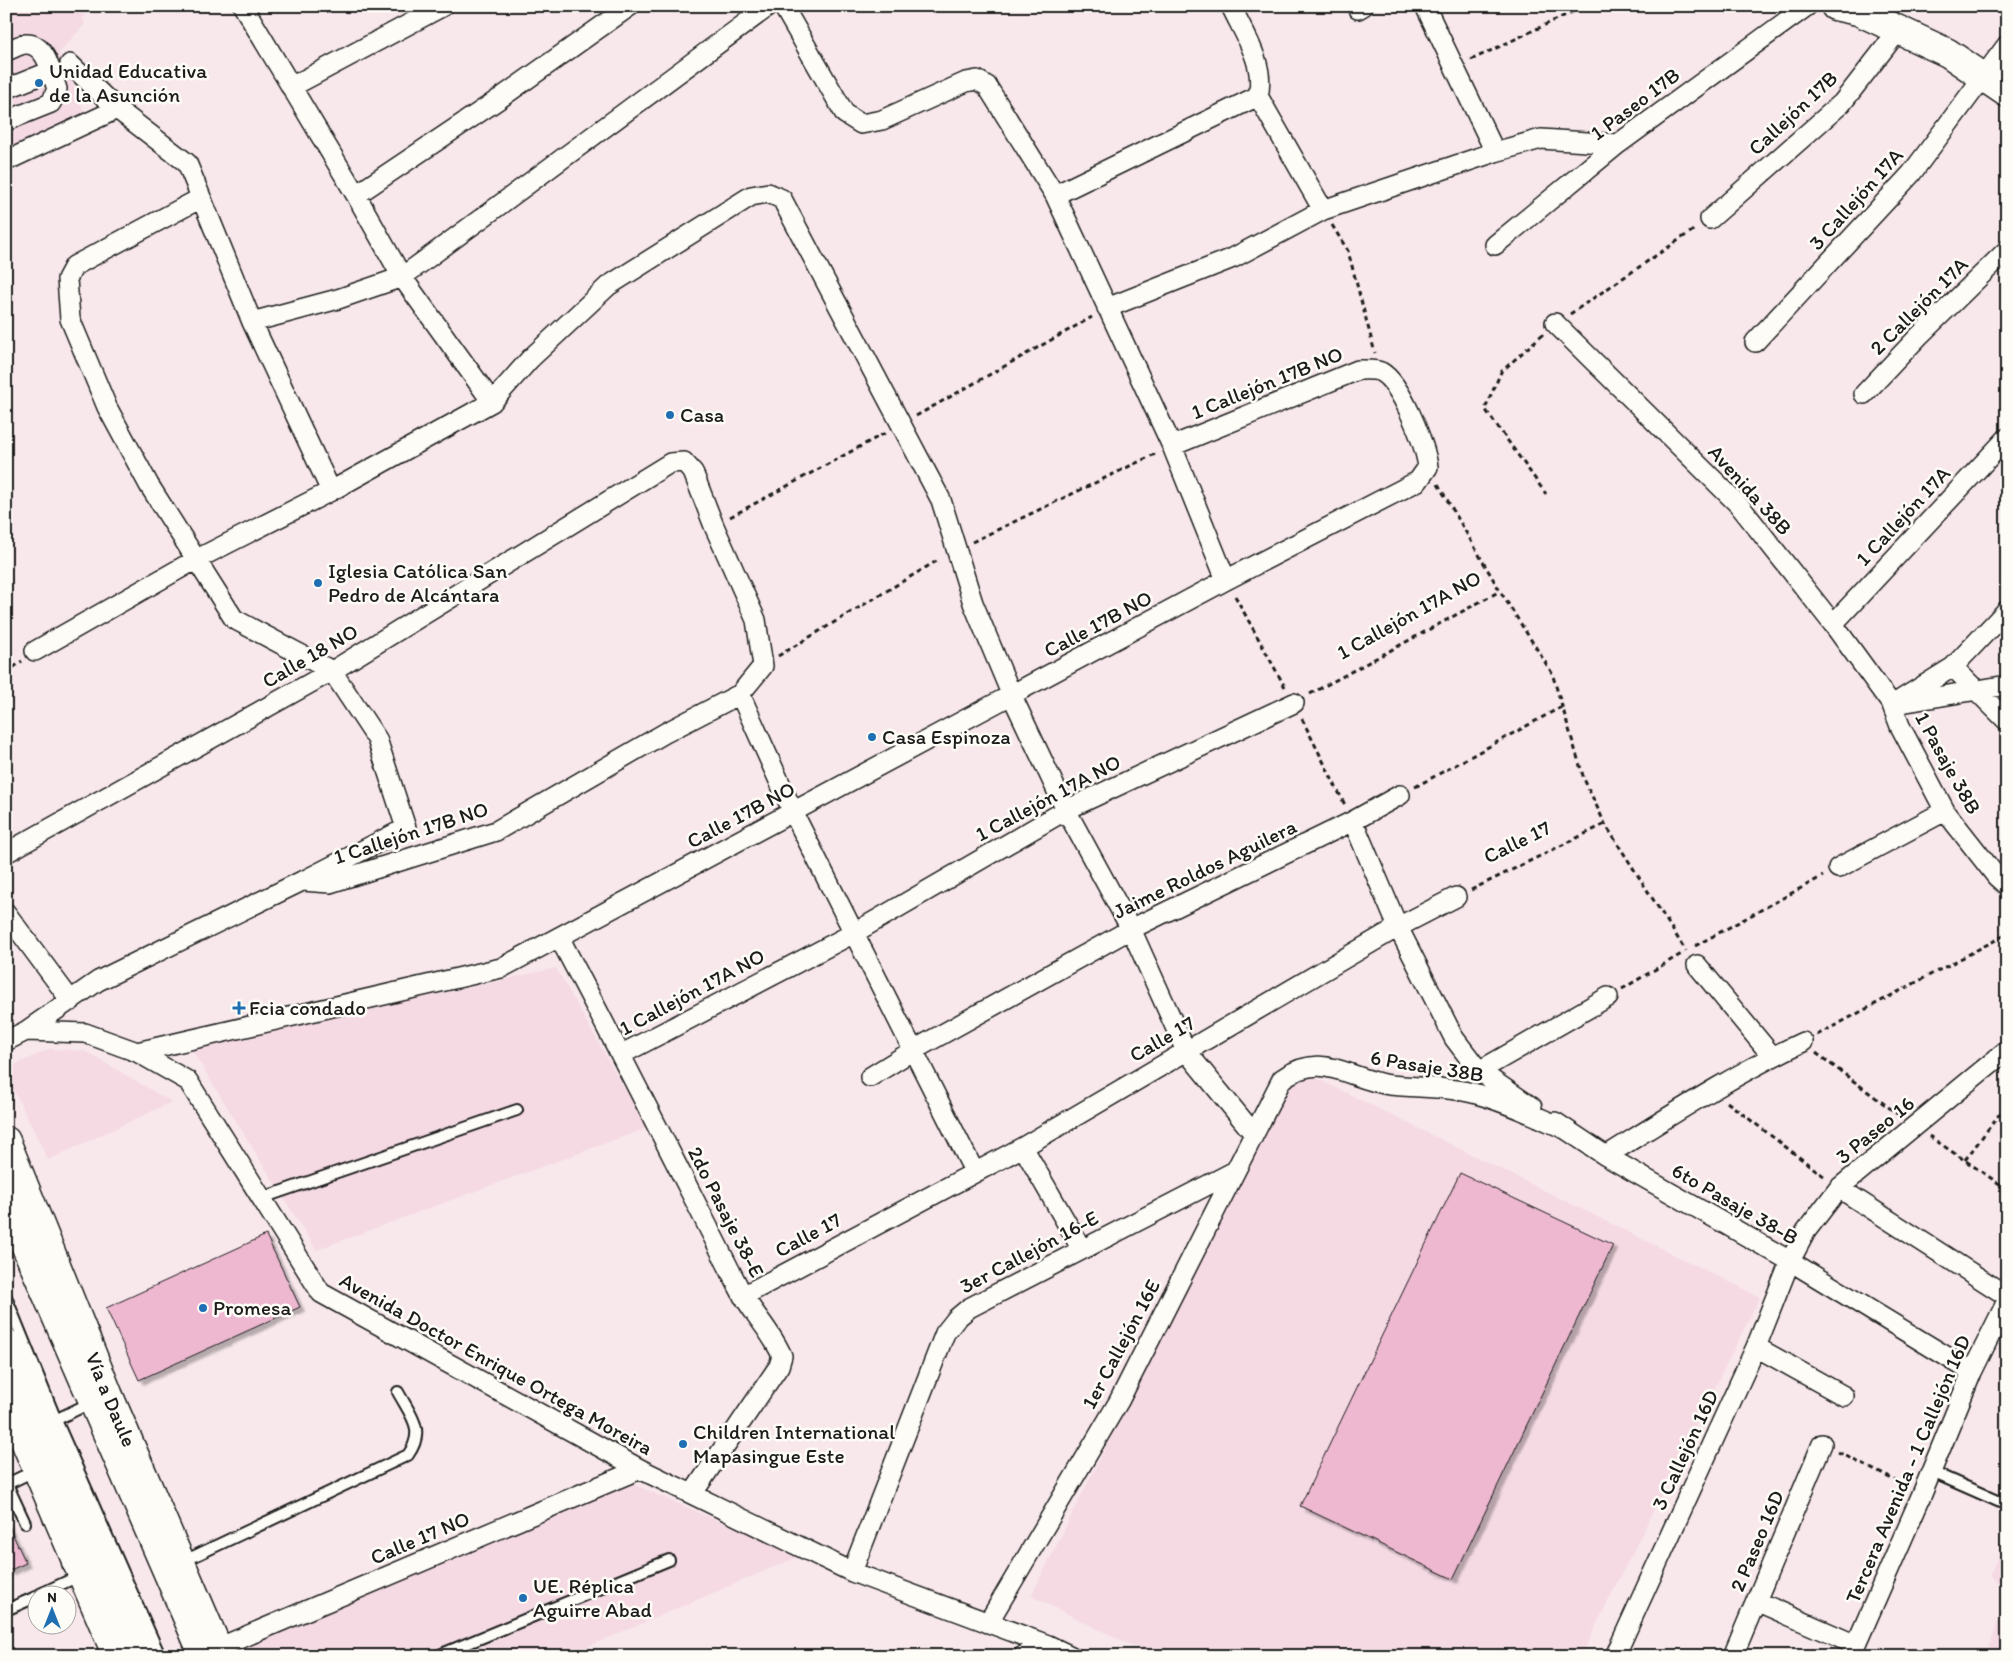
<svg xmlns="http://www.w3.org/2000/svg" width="2013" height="1662" viewBox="0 0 2013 1662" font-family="Itim,sans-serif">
<defs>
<filter id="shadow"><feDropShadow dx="4.5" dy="4.5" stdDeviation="1" flood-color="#0004"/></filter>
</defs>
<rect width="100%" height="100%" fill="#f8e8ec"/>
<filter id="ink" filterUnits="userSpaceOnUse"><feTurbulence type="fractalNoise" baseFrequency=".02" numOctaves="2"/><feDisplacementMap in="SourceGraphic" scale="10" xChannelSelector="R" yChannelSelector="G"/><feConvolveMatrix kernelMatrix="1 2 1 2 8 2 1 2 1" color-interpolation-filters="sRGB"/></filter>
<g filter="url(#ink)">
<path fill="#f5dae4" d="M 6,6 L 94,6 L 82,17 L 85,24 L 59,53 L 85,113 L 6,154 Z
M 556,968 L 647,1128 L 316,1250 L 191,1049 Z
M 49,1049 L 85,1051 L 172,1102 L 48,1160 L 6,1074 L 6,1069 Z
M 1296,1068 L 1760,1297 L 1581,1656 L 1153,1656 L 1031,1596 Z
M 621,1479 L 800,1556 L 566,1656 L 254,1656 L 247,1640 Z
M 2004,1544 L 2007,1545 L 2007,1589 L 1989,1576 Z
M 2007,1600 L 2007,1656 L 1984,1656 Z"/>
<path fill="#eeb8d1" stroke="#1c1c1c" filter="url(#shadow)" d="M 1460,1173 L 1613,1245 L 1453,1579 L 1300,1506 Z
M 266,1235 L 300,1307 L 139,1380 L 106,1308 Z
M 6,1520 L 26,1563 L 6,1572 Z"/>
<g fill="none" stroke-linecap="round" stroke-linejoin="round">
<g stroke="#1c1c1c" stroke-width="14">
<path id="lane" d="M 262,1198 L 517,1110
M 6,1297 L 56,1420 L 160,1656
M 51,1422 L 84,1406
M 1932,1472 L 2007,1505
M 25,1523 L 7,1484 L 36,1470
M 182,1562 L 408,1455 C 426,1430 411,1416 398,1392
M 40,1594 L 81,1575
M 6,1610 L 38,1596
M 437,1656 L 669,1560"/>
</g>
<g stroke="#1c1c1c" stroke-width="22">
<path id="street" d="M 243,6 L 356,195 L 402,277 L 492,402
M 783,6 L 845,114 L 861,124 L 882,120 L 966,82 L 977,80 L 987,86 L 1055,195 L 1172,446 L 1226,580
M 1231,6 C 1244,34 1266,65 1258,96 L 1323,210
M 1425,6 L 1495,152
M 1358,9 L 1363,6
M 6,51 C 12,49 19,45 25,44 C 46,42 52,75 57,89 L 51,103 L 6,121
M 291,87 L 443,6
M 6,89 L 51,71
M 6,161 L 117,109
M 356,195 L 499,99 L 630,6
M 1055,195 L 1258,96
M 201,198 L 74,266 L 67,279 L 70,319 L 107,407 L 149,485 L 234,619 L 332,671 L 377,739 L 406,828 L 303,881
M 1710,219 L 1842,103 L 1898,31
M 1495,245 L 1618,144 L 1807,6
M 1107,308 L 1233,258 L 1323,210 L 1495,152 L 1541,139 L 1618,144
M 252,322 L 338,299 L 402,277 L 769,6
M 1555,323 L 1739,505 L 1833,624 L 1892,705 L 1900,726 L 1945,811 L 1996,876 L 2007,886
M 1755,342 L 1911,174 L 2007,45
M 1864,394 L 1919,336 L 2007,250
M 331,491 L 492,402 L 530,359 L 608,286 L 751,196 L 768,193 L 782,199 L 941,500 L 973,603 L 1012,696 L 1066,810 L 1131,929 L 1186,1051 L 1254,1134
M 1833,624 L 2007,438
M 35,651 L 195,560 L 331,491 L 252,322 L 187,163 L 117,109 L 70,64
M 1953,667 L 2007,721
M 740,694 L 793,812 L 974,1171
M 1901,703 L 2007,685
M 1892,705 L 1953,667 L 2007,610
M 1353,821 L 1398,927 L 1454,1038 L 1479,1071 L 1532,1107
M 6,853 L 332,671 L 670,463 L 684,462 L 693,472 L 714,526 L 756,620 L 763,666 L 740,694 L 665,733 L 496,831 L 330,883 L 302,881 L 98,981 L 26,1031 L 6,1041
M 1838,868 L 1945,811
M 6,913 L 71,1001
M 560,939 C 621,1053 679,1170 738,1286 C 750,1311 771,1330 782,1356 L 779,1366 L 693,1493
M 1697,965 L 1772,1056
M 26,1031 L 85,1033 L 137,1052 L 188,1081 L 321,1293 L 640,1469 L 852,1572 L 1048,1645 L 1071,1656
M 137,1052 L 501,968 L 1226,580 L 1418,481 L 1428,467 C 1425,444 1401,383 1381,372 C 1375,369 1364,370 1358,370 L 1172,446
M 622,1054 L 854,933 L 1066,810 L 1294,703
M 1479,1071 L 1608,997
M 870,1077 L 912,1051 L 1131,929 L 1353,821 L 1400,795
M 1555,1122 L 1606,1156 L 1790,1261 L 1972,1372
M 1023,1147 L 1081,1248
M 1606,1156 C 1670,1116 1734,1074 1803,1042
M 1839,1188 L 2007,1296
M 743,1296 L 1023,1147 L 1398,927 L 1456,897
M 1756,1347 L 1844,1396
M 852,1572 L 945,1333 L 957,1318 L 969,1308 L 1235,1171
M 1756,1601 L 1856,1645
M 988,1623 L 1119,1401 L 1282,1079 C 1322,1050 1348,1079 1390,1085 C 1418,1088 1445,1086 1473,1093 C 1504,1101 1535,1116 1565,1129
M 218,1648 L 640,1469
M 1023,1656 L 1048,1645
M 1615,1656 L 1756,1347 L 1790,1261 L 1806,1231 L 1839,1188 L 2007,1050
M 1733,1656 L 1822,1444
M 1851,1656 L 1922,1494 L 1972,1372 L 2007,1301"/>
</g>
<g stroke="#1c1c1c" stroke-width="31">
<g id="secondary">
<path d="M 1835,6 L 1858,11 L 1948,53 L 2007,93"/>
<path id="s1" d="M 6,1141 L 109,1396 L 221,1656"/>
<path d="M 6,1397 L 117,1656"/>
</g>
</g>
<g stroke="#1c1c1c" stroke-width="31">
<path id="primary" d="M 6,1201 L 204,1656
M 6,1343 L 140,1656
M 76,1562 L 79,1518"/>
</g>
<path stroke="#1c1c1c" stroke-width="3" stroke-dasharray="5 4" stroke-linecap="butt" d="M 1471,60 L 1585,6
M 1332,225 L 1348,251 L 1375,353
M 1570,314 L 1695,229
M 1543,334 L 1501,372 L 1485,409 L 1546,494
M 916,416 L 1092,317
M 1438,484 L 1500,591 L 1552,673 L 1584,779 L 1605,824 L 1686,951
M 730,517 L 887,432
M 972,542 L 1155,454
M 1235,596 L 1285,687
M 778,656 L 940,559
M 6,673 L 22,661
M 1310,694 L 1500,591
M 1302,719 L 1345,805
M 1415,787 L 1563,706
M 1471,890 L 1605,824
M 1695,946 L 1823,876
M 1622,989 L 1683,953
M 1817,1035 L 2007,934
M 1816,1053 L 1899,1115
M 1727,1102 L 1825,1177
M 6,1112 L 8,1120
M 1929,1136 L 2007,1189
M 1965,1160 L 2007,1104
M 1838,1452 L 1906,1486"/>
<use href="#lane" stroke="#fdfcf7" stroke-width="10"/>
<use href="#street" stroke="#fdfcf7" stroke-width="19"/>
<use href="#secondary" stroke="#fdfcf7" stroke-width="28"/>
<use href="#primary" stroke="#fdfcf7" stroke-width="28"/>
</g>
</g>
<g fill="#1f6fb2" stroke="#fdfcf7" stroke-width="2">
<circle cx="39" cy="83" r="5"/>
<circle cx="670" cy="415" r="5"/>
<circle cx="318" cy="583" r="5"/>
<circle cx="872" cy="737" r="5"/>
<path d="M236.5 1000.5h5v5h5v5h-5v5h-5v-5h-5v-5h5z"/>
<circle cx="203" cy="1308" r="5"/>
<circle cx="683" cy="1444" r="5"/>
<circle cx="523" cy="1598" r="5"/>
</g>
<g text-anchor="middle" stroke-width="5" stroke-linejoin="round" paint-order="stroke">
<g font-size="21" fill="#1c1c1c" stroke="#fdfcf7" text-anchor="start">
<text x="49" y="78">Unidad Educativa<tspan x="49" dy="24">de la Asunción</tspan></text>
<text x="680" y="422">Casa</text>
<text x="328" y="578">Iglesia Católica San<tspan x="328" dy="24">Pedro de Alcántara</tspan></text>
<text x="882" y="744">Casa Espinoza</text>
<text x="249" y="1015">Fcia condado</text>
<text x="213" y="1315">Promesa</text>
<text x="693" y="1439">Children International<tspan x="693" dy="24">Mapasingue Este</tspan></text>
<text x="533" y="1593">UE. Réplica<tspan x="533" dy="24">Aguirre Abad</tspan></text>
</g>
<g font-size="21" fill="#1c1c1c" stroke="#fdfcf7">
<text transform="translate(1635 104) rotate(-37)" y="7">1 Paseo 17B</text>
<text transform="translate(1793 113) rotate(-43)" y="7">Callejón 17B</text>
<text transform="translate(1856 199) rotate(-48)" y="7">3 Callejón 17A</text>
<text transform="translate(1919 306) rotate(-45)" y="7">2 Callejón 17A</text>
<text transform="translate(1267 383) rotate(-22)" y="7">1 Callejón 17B NO</text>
<text transform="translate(1750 490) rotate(48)" y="7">Avenida 38B</text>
<text transform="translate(1903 516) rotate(-47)" y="7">1 Callejón 17A</text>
<text transform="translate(1409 615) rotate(-29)" y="7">1 Callejón 17A NO</text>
<text transform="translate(1098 624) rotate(-28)" y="7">Calle 17B NO</text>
<text transform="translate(310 656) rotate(-30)" y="7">Calle 18 NO</text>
<text transform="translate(1948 763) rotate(61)" y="7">1 Pasaje 38B</text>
<text transform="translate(1048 798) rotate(-28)" y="7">1 Callejón 17A NO</text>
<text transform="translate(741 815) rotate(-28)" y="7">Calle 17B NO</text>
<text transform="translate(411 833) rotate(-18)" y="7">1 Callejón 17B NO</text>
<text transform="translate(1517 842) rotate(-26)" y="7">Calle 17</text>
<text transform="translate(1205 869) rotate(-26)" y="7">Jaime Roldos Aguilera</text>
<text transform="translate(692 992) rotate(-28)" y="7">1 Callejón 17A NO</text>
<text transform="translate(1162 1039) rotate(-30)" y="7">Calle 17</text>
<text transform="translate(1427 1066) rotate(9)" y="7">6 Pasaje 38B</text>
<text transform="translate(1875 1130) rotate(-39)" y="7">3 Paseo 16</text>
<text transform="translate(1735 1204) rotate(30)" y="7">6to Pasaje 38-B</text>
<text transform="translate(726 1212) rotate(63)" y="7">2do Pasaje 38-E</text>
<text transform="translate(808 1235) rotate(-28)" y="7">Calle 17</text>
<text transform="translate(1029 1252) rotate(-28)" y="7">3er Callejón 16-E</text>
<text transform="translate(1121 1344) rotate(-62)" y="7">1er Callejón 16E</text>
<text transform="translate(496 1364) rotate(29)" y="7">Avenida Doctor Enrique Ortega Moreira</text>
<text dy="7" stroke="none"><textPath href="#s1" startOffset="279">Vía a Daule</textPath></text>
<text transform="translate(1685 1450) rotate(-65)" y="7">3 Callejón 16D</text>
<text transform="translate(1908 1469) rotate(-67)" y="7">Tercera Avenida - 1 Callejón 16D</text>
<text transform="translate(420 1538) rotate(-23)" y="7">Calle 17 NO</text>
<text transform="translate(1757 1541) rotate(-67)" y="7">2 Paseo 16D</text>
</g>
</g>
<rect width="2013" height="1662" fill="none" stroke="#fdfcf7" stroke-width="25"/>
<rect x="12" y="12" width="1988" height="1637" fill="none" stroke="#1c1c1c" stroke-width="2" filter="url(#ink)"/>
<g transform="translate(52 1610)"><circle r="24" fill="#fdfcf7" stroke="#a3a29f"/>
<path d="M0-4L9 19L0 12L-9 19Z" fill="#1f6fb2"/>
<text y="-8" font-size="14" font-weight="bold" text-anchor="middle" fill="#1c1c1c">N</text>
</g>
</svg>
